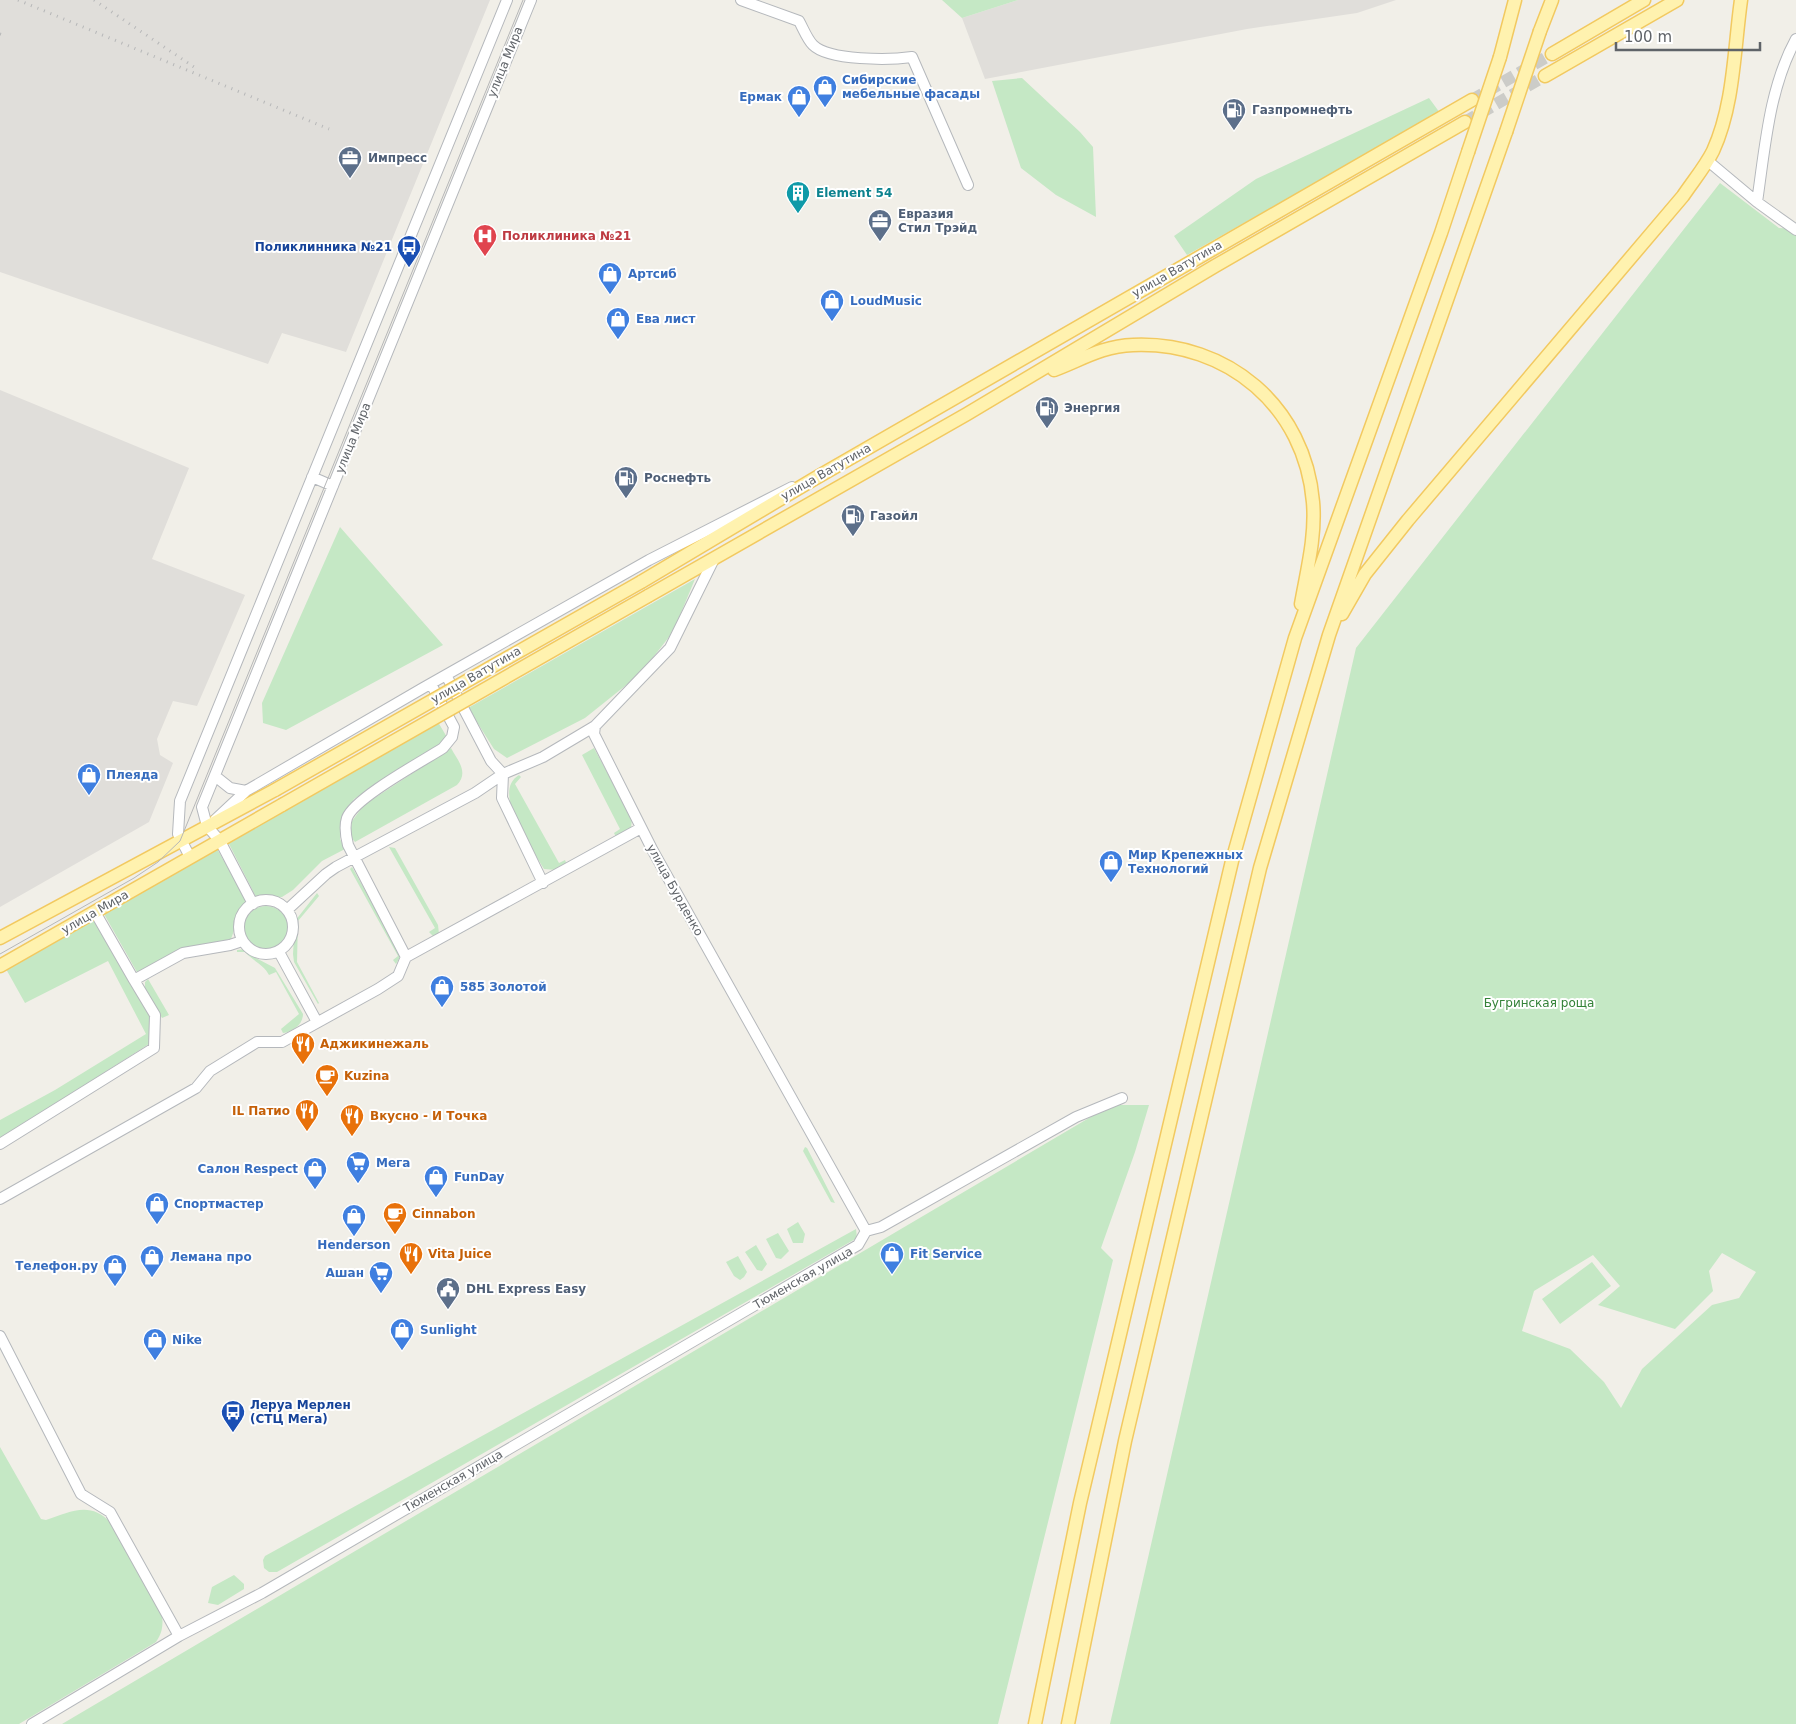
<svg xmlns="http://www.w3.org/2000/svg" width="1796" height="1724" viewBox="0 0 1796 1724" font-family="'DejaVu Sans',sans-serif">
<rect width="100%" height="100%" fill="#f1efe8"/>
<path fill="#e0deda" d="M 0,0 L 490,0 L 346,352 L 282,333 L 268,364 L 0,272 Z
M 1018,0 L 1396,0 L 1357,13 L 1247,29 L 985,79 L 962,18 Z
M 0,390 L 189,468 L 152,559 L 245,595 L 197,706 L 173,701 L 157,739 L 160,755 L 173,763 L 149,822 L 0,907 Z"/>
<path fill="#c5e8c5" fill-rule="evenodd" d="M 942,0 L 1018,0 L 962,18 Z
M 1022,78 L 1080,132 L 1093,147 L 1096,217 L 1056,195 L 1021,168 L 992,81 Z
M 1429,98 L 1440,113 L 1187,255 L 1174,236 L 1256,179 Z
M 1720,183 L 1779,228 L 1796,229 L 1796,1724 L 1110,1724 L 1356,648 ZM 1722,1253 L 1756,1272 L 1739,1298 L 1712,1305 L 1642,1369 L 1621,1408 L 1604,1382 L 1570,1349 L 1522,1331 L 1534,1291 L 1593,1255 L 1620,1286 L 1598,1305 L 1675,1329 L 1713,1291 L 1709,1271 Z
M 340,527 L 443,645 L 286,730 L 263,723 L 262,703 Z
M 695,579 L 678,620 L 669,637 L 640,674 L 585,718 L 507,758 L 494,749 L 468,708 Z
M 438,722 L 448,739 L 354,799 L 343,818 L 340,839 L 345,849 L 322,861 L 293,890 L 282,897 L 256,897 L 228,842 Z
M 451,748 C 458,761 469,772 457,785 L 355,842 L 350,836 L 352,821 L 364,805 Z
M 594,748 L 632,819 L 631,828 L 616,837 L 614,833 L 620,829 L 582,755 Z
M 519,775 L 521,777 L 515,784 L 559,863 L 565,860 L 567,865 L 556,870 L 544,869 C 533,849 490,792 519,775 Z
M 389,847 L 395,848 L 438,925 L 439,934 L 434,937 L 429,932 L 435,928 Z
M 217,849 L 248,902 L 237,922 L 231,939 L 180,949 L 138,974 L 104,914 C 142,893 178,869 217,849 Z
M 352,867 L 401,955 L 396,964 L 393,960 L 398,956 L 350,869 Z
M 317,893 L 319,896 L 298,921 L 297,962 L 319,1003 L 318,1004 L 294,962 L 293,954 L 295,921 Z
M244 928a22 22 0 1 1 44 0a22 22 0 1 1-44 0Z
M 94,918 L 150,1016 L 149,1044 L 0,1139 L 0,1120 L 55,1090 L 146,1034 L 108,961 L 25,1003 L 6,969 Z
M 246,949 L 254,957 L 275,968 L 303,1014 C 303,1025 292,1032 283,1033 L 281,1029 L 299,1014 L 276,972 L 269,975 C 264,965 253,961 245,952 L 237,952 L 237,950 Z
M 148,979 L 169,1015 L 162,1018 L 145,988 L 145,982 Z
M 1111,1105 L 1149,1105 L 1135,1152 L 1101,1248 L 1113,1260 L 998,1724 L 62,1724 Z
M 805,1147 L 807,1148 L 835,1203 L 831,1202 L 803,1151 Z
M 798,1222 L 805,1234 L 803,1243 L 793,1243 L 787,1229 Z
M 856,1229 L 857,1238 L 277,1572 L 269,1572 L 264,1568 L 263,1560 L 265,1556 Z
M 778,1233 L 789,1251 L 781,1259 L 776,1258 L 766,1239 Z
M 756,1245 L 767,1264 L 762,1271 L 757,1270 L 745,1252 Z
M 738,1256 L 747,1272 L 744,1277 L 740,1280 L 734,1276 L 726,1262 Z
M 1592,1262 L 1611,1286 L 1560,1324 L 1542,1299 Z
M 0,1447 L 41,1519 L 46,1520 C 70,1512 90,1500 111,1523 L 162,1612 C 163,1625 163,1632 156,1642 L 19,1724 L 0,1724 Z
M 234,1575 L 244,1584 L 244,1589 L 218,1605 L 208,1603 L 212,1587 Z"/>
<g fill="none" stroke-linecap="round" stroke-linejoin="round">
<path stroke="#ccccc8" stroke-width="12" stroke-dasharray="12 6" stroke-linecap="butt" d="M 1472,100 L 1552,54
M 1465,122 L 1545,76"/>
<g stroke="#b5b8bc" stroke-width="12">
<path id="minor" d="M 741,0 L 799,21 C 803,28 807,39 813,45 C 829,61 890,60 912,57 L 968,185
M 1708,161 L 1757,202 L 1796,230
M 1757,202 C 1765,148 1769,88 1796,39
M 312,477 L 333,486
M 446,675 L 491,761 L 503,774 L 502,798 L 543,883
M 595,726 L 594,734 L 653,851 L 866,1231
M 215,776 L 230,788 L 246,791
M 215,820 L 246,791 L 423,688 L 649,560 L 792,487
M 190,857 L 178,834 L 180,801 L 507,0
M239 927a27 27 0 1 1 54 0a27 27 0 1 1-54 0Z
M 253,904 L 220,841 L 207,826 L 202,807 L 531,0
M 287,910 L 326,874 L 336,867 L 475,793 L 503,774 L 543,757 L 595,726 L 670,648 L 714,559
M 95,912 L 134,980
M 279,952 L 317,1022
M 406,957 L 348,845 C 346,837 344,827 347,818 C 354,798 423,761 443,748 L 452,737 L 454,727 L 431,684
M 0,1144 L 154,1048 L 155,1015 L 134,980 L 183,953 L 230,945 L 242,941
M 0,1199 L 196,1088 L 210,1071 L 257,1042 L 282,1042 L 378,989 L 398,976 L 406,957 L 641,828
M 866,1231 L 881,1227 L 1076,1117 L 1122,1098
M 0,1336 L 81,1494 L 110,1512 L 179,1636
M 32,1724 L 179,1636 L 262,1593 L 858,1245 L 866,1231"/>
</g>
<g stroke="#f2c960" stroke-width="15">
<path id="major" d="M 1540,31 L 1552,0
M 1552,54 L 1644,0
M 1500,57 L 1515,0
M 1545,76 L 1677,0
M 1054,370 C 1081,360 1102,346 1133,345 C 1228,341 1305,407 1313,502 C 1316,536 1307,570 1301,604
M 641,582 L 814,479 L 1472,100
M 648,596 L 967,414 L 1215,266 L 1465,122
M 1342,614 L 1365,574 L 1408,520 L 1683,196 C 1693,181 1705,167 1713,151 C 1734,105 1734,50 1741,0
M 0,938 L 275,790
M 0,966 L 282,805
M 1035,1724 L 1080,1503 L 1232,861 L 1295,638 L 1441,233 L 1468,152
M 1068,1724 L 1125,1441 L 1260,868 L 1329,635 L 1506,132"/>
</g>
<use href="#minor" stroke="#fff" stroke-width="10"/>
<use href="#major" stroke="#fff2af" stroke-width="12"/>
<path stroke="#b6b7b8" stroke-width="1" d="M 0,954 L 134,878 L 158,862 L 180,841 L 523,0"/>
<path stroke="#b6b7b8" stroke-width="3" stroke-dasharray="1 6" stroke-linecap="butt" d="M 18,0 L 329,129
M 94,0 L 194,67
M 0,34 L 3,35"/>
<g stroke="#f2c960" stroke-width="15" stroke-linecap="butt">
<path id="major-bridge" d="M 1506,132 L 1540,31
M 1468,152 L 1500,57
M 275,790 L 641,582
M 282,805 L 648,596"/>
</g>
<use href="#major-bridge" stroke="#fff2af" stroke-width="12"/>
</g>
<defs>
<g id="shop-pin" transform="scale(1.25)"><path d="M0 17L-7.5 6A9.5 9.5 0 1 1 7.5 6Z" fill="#3f7fe0" stroke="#fff"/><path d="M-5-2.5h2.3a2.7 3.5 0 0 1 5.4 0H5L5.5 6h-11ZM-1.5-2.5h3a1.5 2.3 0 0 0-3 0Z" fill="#fff"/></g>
<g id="fuel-pin" transform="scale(1.25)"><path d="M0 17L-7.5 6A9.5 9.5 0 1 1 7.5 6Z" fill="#5c6f8a" stroke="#fff"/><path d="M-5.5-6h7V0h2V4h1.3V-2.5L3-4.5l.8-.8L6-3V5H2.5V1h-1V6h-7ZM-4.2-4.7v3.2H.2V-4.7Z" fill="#fff"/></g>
<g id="office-pin" transform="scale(1.25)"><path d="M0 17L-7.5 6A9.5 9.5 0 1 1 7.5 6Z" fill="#5c6f8a" stroke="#fff"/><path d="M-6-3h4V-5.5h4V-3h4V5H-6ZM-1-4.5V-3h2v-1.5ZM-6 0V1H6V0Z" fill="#fff"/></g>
<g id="building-pin" transform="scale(1.25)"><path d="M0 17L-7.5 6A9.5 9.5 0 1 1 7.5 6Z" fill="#0f9aa8" stroke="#fff"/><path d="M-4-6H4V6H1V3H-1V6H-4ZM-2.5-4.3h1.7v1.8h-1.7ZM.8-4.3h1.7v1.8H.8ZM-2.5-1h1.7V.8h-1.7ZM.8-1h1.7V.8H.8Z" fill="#fff"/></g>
<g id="hospital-pin" transform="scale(1.25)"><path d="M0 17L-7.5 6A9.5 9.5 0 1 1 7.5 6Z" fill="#e0444e" stroke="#fff"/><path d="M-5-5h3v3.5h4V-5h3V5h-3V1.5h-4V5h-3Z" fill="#fff"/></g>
<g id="bus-pin" transform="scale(1.25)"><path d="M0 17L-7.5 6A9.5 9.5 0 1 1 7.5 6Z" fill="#1a4fb4" stroke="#fff"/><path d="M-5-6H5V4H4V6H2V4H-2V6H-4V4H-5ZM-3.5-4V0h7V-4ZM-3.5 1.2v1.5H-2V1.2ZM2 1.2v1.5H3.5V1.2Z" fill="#fff"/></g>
<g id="restaurant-pin" transform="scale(1.25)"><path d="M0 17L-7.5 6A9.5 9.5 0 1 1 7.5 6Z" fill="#e8710a" stroke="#fff"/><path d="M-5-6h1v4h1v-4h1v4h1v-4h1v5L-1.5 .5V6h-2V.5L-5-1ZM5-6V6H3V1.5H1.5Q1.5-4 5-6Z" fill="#fff"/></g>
<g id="cafe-pin" transform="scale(1.25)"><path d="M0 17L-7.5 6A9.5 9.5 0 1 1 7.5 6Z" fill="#e8710a" stroke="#fff"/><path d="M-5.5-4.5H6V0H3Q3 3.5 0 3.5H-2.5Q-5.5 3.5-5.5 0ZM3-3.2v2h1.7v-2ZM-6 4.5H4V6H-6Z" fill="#fff"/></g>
<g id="supermarket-pin" transform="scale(1.25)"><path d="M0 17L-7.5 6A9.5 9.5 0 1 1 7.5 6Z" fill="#3f7fe0" stroke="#fff"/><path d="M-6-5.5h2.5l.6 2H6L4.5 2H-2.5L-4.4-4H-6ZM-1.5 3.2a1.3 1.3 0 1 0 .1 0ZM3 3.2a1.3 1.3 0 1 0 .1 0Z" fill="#fff"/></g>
<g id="civic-pin" transform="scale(1.25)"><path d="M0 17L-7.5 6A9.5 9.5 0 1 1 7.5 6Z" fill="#5c6f8a" stroke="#fff"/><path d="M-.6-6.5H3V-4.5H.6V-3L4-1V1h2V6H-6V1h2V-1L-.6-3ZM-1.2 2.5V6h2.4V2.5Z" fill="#fff"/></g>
</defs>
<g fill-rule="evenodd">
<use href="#shop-pin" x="825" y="87"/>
<use href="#shop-pin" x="799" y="97"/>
<use href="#fuel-pin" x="1234" y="110"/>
<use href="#office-pin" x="350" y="158"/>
<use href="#building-pin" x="798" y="193"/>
<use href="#office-pin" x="880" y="221"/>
<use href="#hospital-pin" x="485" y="236"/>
<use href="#bus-pin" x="409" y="247"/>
<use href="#shop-pin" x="610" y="274"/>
<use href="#shop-pin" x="832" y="301"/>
<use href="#shop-pin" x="618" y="319"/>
<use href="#fuel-pin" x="1047" y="408"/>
<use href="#fuel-pin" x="626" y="478"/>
<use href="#fuel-pin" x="853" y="516"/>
<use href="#shop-pin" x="89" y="775"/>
<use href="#shop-pin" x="1111" y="862"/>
<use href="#shop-pin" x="442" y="987"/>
<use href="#restaurant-pin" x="303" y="1044"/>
<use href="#cafe-pin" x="327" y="1076"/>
<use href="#restaurant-pin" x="307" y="1111"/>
<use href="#restaurant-pin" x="352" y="1116"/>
<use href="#supermarket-pin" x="358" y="1163"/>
<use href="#shop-pin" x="315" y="1169"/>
<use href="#shop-pin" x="436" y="1177"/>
<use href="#shop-pin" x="157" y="1204"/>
<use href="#cafe-pin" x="395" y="1214"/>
<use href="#shop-pin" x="354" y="1216"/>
<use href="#restaurant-pin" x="411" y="1254"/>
<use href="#shop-pin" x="892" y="1254"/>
<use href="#shop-pin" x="152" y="1257"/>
<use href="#shop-pin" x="115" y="1266"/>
<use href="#supermarket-pin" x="381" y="1273"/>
<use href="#civic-pin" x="448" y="1289"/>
<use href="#shop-pin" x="402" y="1330"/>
<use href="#shop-pin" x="155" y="1340"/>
<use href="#bus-pin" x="233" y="1412"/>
</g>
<g text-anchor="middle" stroke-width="4" stroke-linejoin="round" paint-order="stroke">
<g font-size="12" fill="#5f6368" stroke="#fff">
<text transform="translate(505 62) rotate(-68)" y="4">улица Мира</text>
<text transform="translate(1177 269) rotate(-30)" y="4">улица Ватутина</text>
<text transform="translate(353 438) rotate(-68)" y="4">улица Мира</text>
<text transform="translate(826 472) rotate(-30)" y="4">улица Ватутина</text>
<text transform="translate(476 675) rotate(-30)" y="4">улица Ватутина</text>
<text transform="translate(675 890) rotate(61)" y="4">улица Бурденко</text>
<text transform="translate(95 912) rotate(-30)" y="4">улица Мира</text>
<text transform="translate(803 1278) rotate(-30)" y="4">Тюменская улица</text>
<text transform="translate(453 1481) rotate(-30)" y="4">Тюменская улица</text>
</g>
<g font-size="12" font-weight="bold" fill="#366cbe" stroke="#fff" text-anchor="start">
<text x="842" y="84">Сибирские<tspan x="842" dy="14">мебельные фасады</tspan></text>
<text x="782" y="101" text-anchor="end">Ермак</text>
<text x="628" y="278">Артсиб</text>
<text x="850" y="305">LoudMusic</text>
<text x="636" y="323">Ева лист</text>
<text x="106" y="779">Плеяда</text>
<text x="1128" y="859">Мир Крепежных<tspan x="1128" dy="14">Технологий</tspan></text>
<text x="460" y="991">585 Золотой</text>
<text x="376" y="1167">Мега</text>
<text x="298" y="1173" text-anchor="end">Салон Respect</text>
<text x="454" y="1181">FunDay</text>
<text x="174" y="1208">Спортмастер</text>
<text x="354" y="1249" text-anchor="middle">Henderson</text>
<text x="910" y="1258">Fit Service</text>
<text x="170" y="1261">Лемана про</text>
<text x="98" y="1270" text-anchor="end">Телефон.ру</text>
<text x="364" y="1277" text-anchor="end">Ашан</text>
<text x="420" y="1334">Sunlight</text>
<text x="172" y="1344">Nike</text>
</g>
<g font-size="12" font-weight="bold" fill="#4e5e75" stroke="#fff" text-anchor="start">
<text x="1252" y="114">Газпромнефть</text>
<text x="368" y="162">Импресс</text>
<text x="898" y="218">Евразия<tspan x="898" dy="14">Стил Трэйд</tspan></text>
<text x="1064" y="412">Энергия</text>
<text x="644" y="482">Роснефть</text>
<text x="870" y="520">Газойл</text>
<text x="466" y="1293">DHL Express Easy</text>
</g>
<g font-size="12" font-weight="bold" fill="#0d838f" stroke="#fff" text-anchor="start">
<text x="816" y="197">Element 54</text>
</g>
<g font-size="12" font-weight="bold" fill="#be3a42" stroke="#fff" text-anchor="start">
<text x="502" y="240">Поликлиника №21</text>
</g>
<g font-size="12" font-weight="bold" fill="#164399" stroke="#fff" text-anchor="end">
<text x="392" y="251">Поликлинника №21</text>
<text x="250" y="1409" text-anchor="start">Леруа Мерлен<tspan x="250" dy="14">(СТЦ Мега)</tspan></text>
</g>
<g font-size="12" fill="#348238" stroke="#fff">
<text x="1539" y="1007">Бугринская роща</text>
</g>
<g font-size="12" font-weight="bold" fill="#c56008" stroke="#fff" text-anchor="start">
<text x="320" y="1048">Аджикинежаль</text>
<text x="344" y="1080">Kuzina</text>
<text x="290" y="1115" text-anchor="end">IL Патио</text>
<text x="370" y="1120">Вкусно - И Точка</text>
<text x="412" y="1218">Cinnabon</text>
<text x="428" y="1258">Vita Juice</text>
</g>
</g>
<path d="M1616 42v8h144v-8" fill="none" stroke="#5f6368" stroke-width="2.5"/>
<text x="1624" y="42" font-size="15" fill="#5f6368" stroke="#ffffff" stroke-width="4" paint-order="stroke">100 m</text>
</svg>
